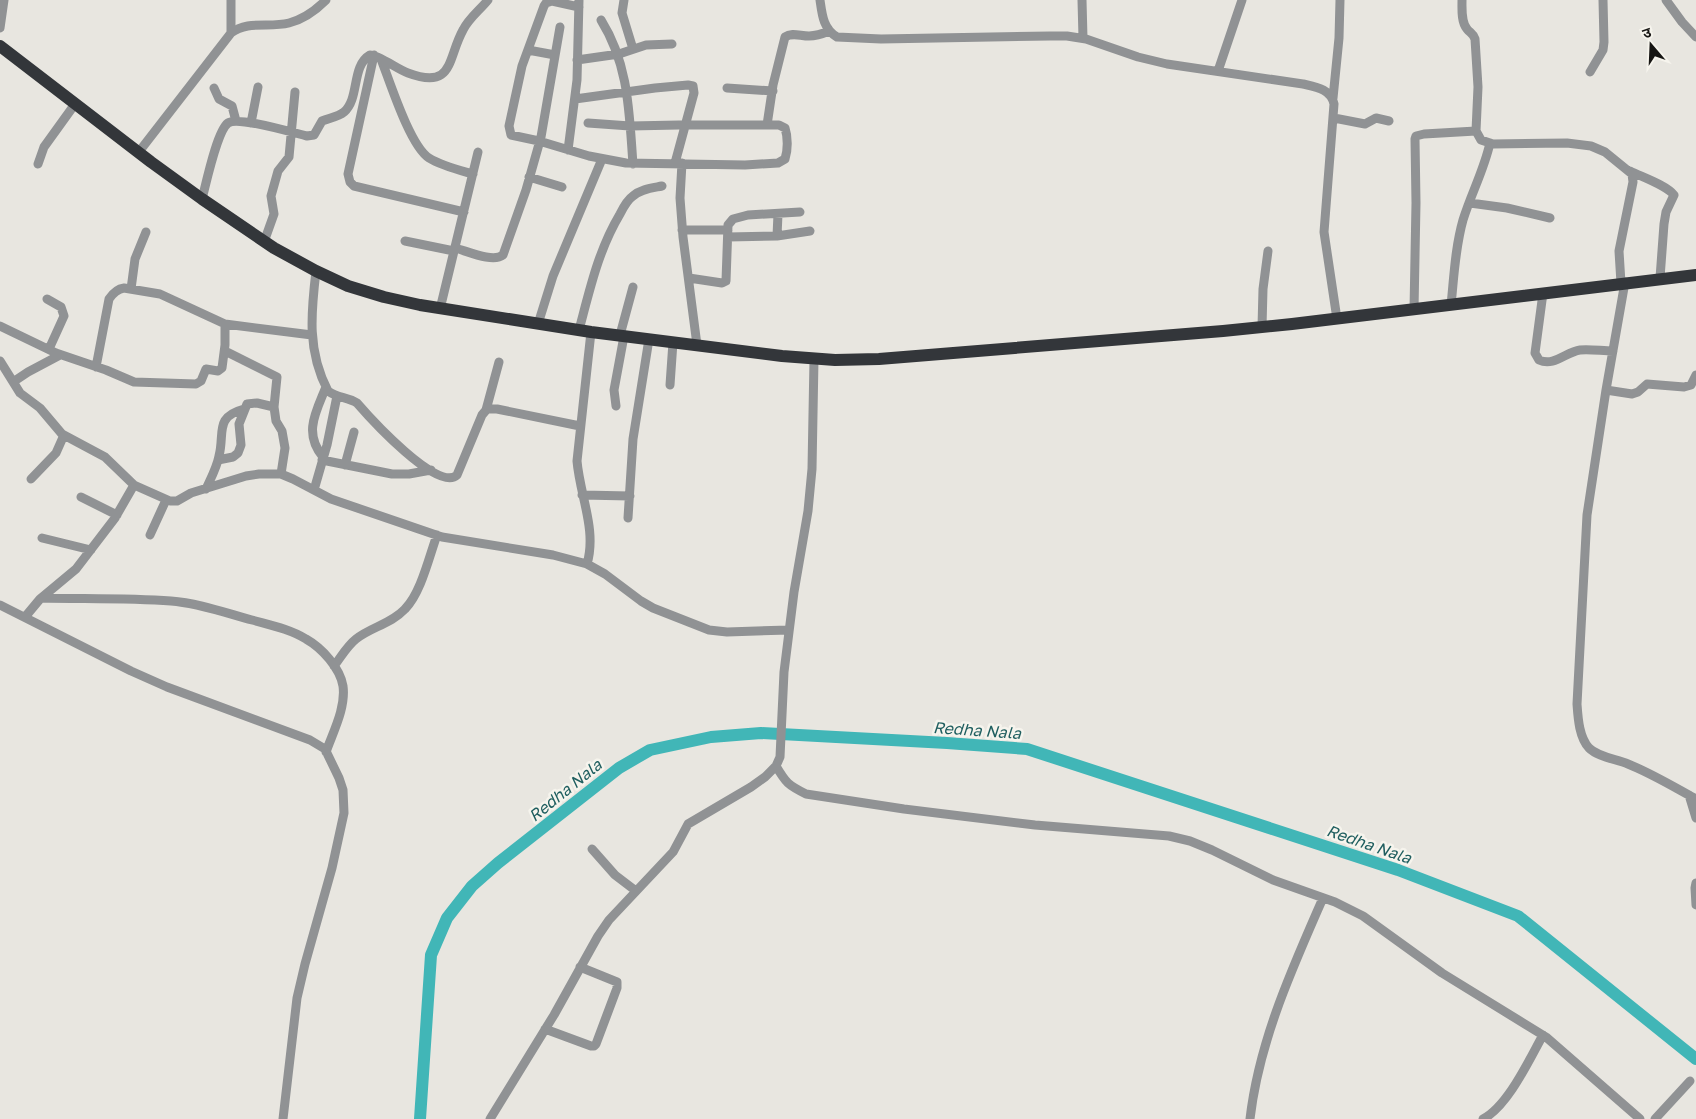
<svg xmlns="http://www.w3.org/2000/svg" width="1696" height="1119" viewBox="0 0 1696 1119" font-family="'Golos Text','Noto Sans Devanagari',sans-serif">
<rect width="100%" height="100%" fill="#e8e6e0"/>
<g fill="none" stroke-linecap="round" stroke-linejoin="round">
<path stroke="#41b6b7" stroke-width="12" d="M 420,1119 L 431,955 L 447,918 L 472,886 L 498,863 L 619,768 L 650,750 L 711,737 L 761,733 L 947,743 L 1027,749 L 1398,870 L 1518,916 L 1696,1059"/>
<path stroke="#909294" stroke-width="9" d="M 624,0 L 622,13 L 633,49
M 820,0 C 822,14 823,29 837,37 L 881,39 L 1050,36 L 1067,36 L 1086,39 L 1138,57 L 1167,64 L 1303,84 C 1316,87 1331,89 1334,104 L 1324,232 L 1337,319
M 1082,0 L 1083,38
M 1462,0 C 1462,9 1461,22 1467,29 C 1470,33 1473,33 1475,39 L 1478,87 L 1476,131 L 1481,140 L 1493,144 L 1567,143 L 1591,146 L 1605,152 L 1632,174 L 1633,182 L 1619,251 L 1621,283
M 1666,0 L 1682,22 L 1696,37
M 579,7 L 552,1 L 546,3 L 544,6 L 522,66 L 509,126 L 511,135 L 539,141 L 589,156 L 626,163 L 745,165 L 778,163 L 785,159 C 788,150 788,137 785,128 L 779,125 L 679,125 L 630,126 L 588,123
M 601,20 C 629,65 629,112 633,164
M 0,28 L 4,0
M 231,33 L 231,0
M 528,50 L 555,55
M 374,55 L 348,174 L 350,182 L 354,186 L 464,212
M 381,59 C 390,82 410,146 429,158 C 442,166 459,170 473,174
M 577,60 L 619,54 L 646,45 L 672,44
M 1218,71 L 1242,0
M 1590,72 L 1603,50 L 1604,42 L 1603,0
M 214,88 L 219,99 L 232,106 L 236,121
M 727,88 L 773,91
M 1333,98 L 1339,38 L 1340,0
M 575,99 L 655,88 L 688,85 L 693,86 L 694,93 L 675,163
M 1334,118 L 1365,124 L 1376,118 L 1389,121
M 251,123 L 258,87
M 767,125 L 773,85 L 785,37 C 792,32 800,36 809,36 C 816,36 822,34 829,31
M 568,150 L 577,80 L 579,0
M 138,153 L 231,33 C 248,20 269,28 289,23 C 304,19 315,11 326,0
M 682,163 L 680,198 L 683,237 L 697,345
M 38,164 L 44,147 L 75,104
M 1630,171 C 1642,177 1666,185 1674,195 L 1666,212 L 1664,224 L 1660,278
M 529,177 L 562,187
M 202,199 C 206,184 217,131 228,123 C 238,116 294,133 307,136 L 314,135 L 322,121 C 329,118 338,117 344,112 C 360,98 351,66 370,55 C 379,55 397,69 408,73 C 454,90 447,59 463,30 C 469,18 480,10 488,0
M 1470,203 L 1507,208 L 1550,218
M 682,230 L 728,230
M 777,236 L 778,214
M 728,237 L 777,236 L 810,231
M 405,241 L 454,251
M 264,242 L 274,214 L 271,196 L 278,171 L 289,157 L 295,92
M 455,248 C 467,251 493,263 503,255 L 526,190 L 541,137 L 560,27
M 316,271 C 311,313 307,351 328,391 C 337,398 348,397 357,403 C 370,418 438,493 457,475 L 482,415 L 487,409 L 497,409 L 580,426
M 689,278 L 722,283 L 726,281 L 728,225 L 733,219 L 748,215 L 800,212
M 1625,282 L 1606,390 L 1587,515 L 1577,704 C 1578,718 1579,737 1589,748 C 1598,757 1616,759 1628,764 C 1651,773 1674,787 1696,799
M 131,289 L 135,259 L 146,232
M 1543,293 L 1535,353 L 1539,360 C 1554,367 1566,352 1580,350 C 1591,349 1602,351 1613,351
M 47,299 L 61,307 L 64,316 L 49,349
M 1451,305 C 1454,277 1455,248 1463,220 C 1471,194 1484,170 1490,143
M 440,309 L 478,152
M 1414,310 L 1416,203 L 1415,139 L 1416,136 L 1424,134 L 1476,131
M 538,324 L 553,276 L 602,159
M 0,326 L 56,353 L 106,370 L 134,382 L 196,384 L 201,381 L 206,369 L 218,371 L 222,368 L 225,345 L 225,324
M 1262,327 L 1263,289 L 1268,251
M 579,330 C 590,289 598,251 620,214 C 623,208 627,200 633,196 C 641,189 652,188 662,186
M 620,335 L 633,287
M 225,351 L 277,377 L 274,407 L 276,421 L 282,431 L 285,448 L 281,474
M 0,361 L 20,393 L 40,408 L 62,434 L 105,457 L 134,485 L 170,501 L 177,501 L 191,493 L 246,476 L 259,474 L 281,474 L 293,479 L 331,499 L 442,537 L 553,555 L 587,564 L 605,574 L 641,601 L 653,608 L 709,630 L 727,632 L 789,630
M 96,367 L 109,299 C 113,293 117,289 124,288 L 160,294 L 225,324 L 312,335
M 13,382 L 28,372 L 60,355
M 670,385 L 673,342
M 1606,390 L 1632,394 L 1638,392 L 1647,384 L 1684,387 L 1691,385 L 1696,375
M 616,406 L 614,390 L 624,336
M 486,410 L 499,362
M 323,457 C 303,433 316,412 326,387
M 218,460 L 233,457 L 238,453 L 241,445 L 239,424 L 247,404 L 257,403 L 274,407
M 322,460 L 392,474 L 409,474 L 431,470
M 345,465 L 354,432
M 31,479 L 56,453 L 64,435
M 206,489 C 211,478 217,467 219,456 C 225,433 214,417 244,409
M 314,490 L 327,445 L 337,396
M 582,495 L 630,496
M 81,497 L 117,515
M 628,518 L 633,439 L 649,339
M 150,535 L 166,500
M 42,538 L 91,550
M 587,564 C 597,530 580,496 577,461 L 591,332
M 41,598 C 84,599 128,598 171,601 C 198,603 226,613 252,620 C 270,625 290,629 306,639 C 322,648 340,668 343,686 C 346,708 333,732 326,752
M 0,605 L 131,671 L 167,687 L 310,740 L 325,749 L 339,778 L 343,790 L 344,813 L 332,868 L 305,964 L 297,998 L 283,1119
M 25,617 L 40,599 L 76,569 L 115,518 L 134,485
M 334,666 C 341,657 347,646 356,639 C 371,627 391,624 405,609 C 421,593 429,557 437,535
M 776,766 C 786,783 788,785 806,794 L 904,809 L 1035,825 L 1169,836 L 1190,841 L 1212,850 L 1273,880 L 1335,902 L 1363,916 L 1442,973 L 1546,1037 L 1640,1119
M 1689,795 L 1696,818
M 592,849 L 615,875 L 636,891
M 1696,883 L 1695,888 L 1696,905
M 545,1029 L 591,1046 L 594,1046 L 596,1044 L 617,988 L 617,982 L 580,967
M 490,1119 L 554,1015 L 598,936 L 609,920 L 673,852 L 688,824 L 751,787 L 765,777 L 776,766 L 780,757 L 784,672 L 794,592 L 808,511 L 812,469 L 814,359
M 1250,1119 C 1259,1041 1292,969 1323,898
M 1483,1119 C 1508,1106 1529,1060 1543,1035
M 1655,1119 L 1690,1081"/>
<path stroke="#33363a" stroke-width="12" d="M 0,46 L 151,162 L 202,199 L 274,248 L 316,271 L 348,286 L 384,297 L 420,305 L 591,332 L 782,356 L 835,360 L 879,359 L 1223,331 L 1292,324 L 1696,275"/>
</g>
<g text-anchor="middle" stroke-width="5" stroke-linejoin="round" paint-order="stroke">
<g font-size="16" font-style="italic" fill="#1f5e5f" stroke="#f6f4ed">
<text transform="translate(977 730) rotate(4)" y="6">Redha Nala</text>
<text transform="translate(565 790) rotate(-39)" y="6">Redha Nala</text>
<text transform="translate(1369 844) rotate(19)" y="6">Redha Nala</text>
</g>
</g>
<g transform="translate(1651 45) rotate(341)" stroke="#f6f4ed" stroke-width="4" paint-order="stroke">
<path d="M0-4L9 19L0 12L-9 19Z" fill="#161513"/>
<text y="-8" font-size="14" font-weight="bold" text-anchor="middle" fill="#161513">उ</text>
</g>
</svg>
